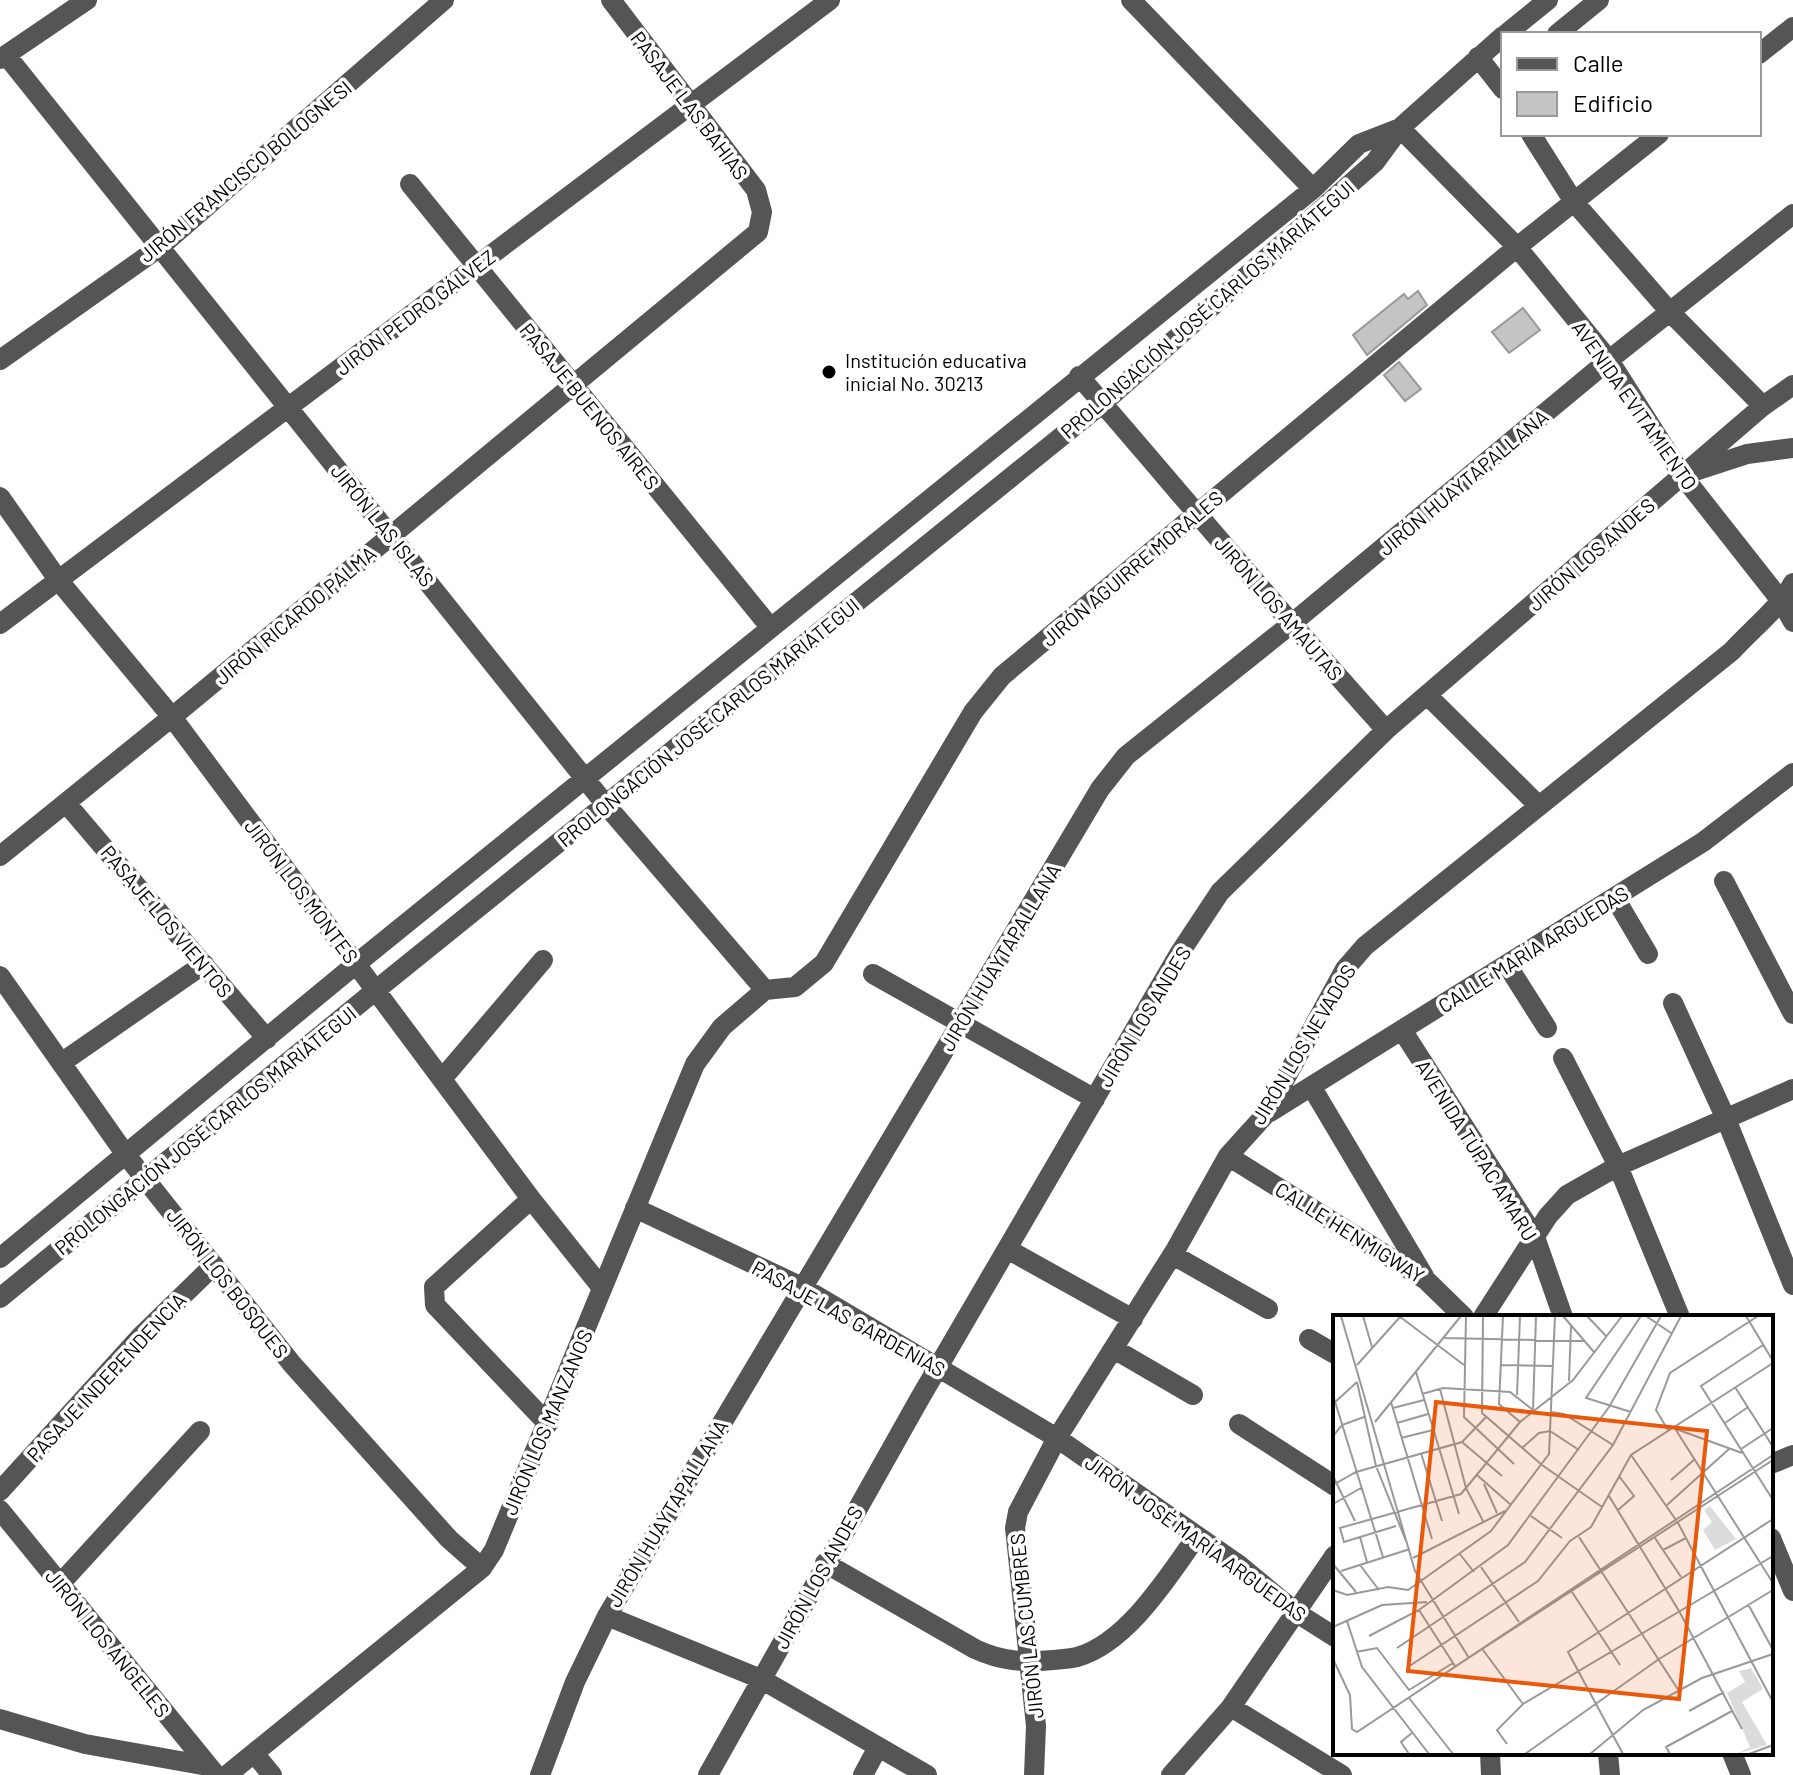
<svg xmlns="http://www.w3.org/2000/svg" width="1793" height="1775" font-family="Barlow,sans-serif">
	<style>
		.building { fill: #c4c4c4; stroke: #999; stroke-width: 2 }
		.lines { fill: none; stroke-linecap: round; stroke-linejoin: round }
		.minor { stroke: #555; stroke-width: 20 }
		.poi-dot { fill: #000; stroke: #fff; stroke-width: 3 }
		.labels { text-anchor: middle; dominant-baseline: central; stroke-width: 7; stroke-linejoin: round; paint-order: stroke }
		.street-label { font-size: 20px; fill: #000; stroke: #fff }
		.poi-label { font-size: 20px; fill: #000; stroke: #fff; text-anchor: start }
		.inset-road { fill: none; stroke: #999; stroke-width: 2 }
		.view { fill: #e8590c; fill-opacity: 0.15; stroke: #e8590c; stroke-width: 4 }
		.inset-edge { fill: none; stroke: #000; stroke-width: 4 }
	</style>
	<rect width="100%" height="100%" fill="#fff"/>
	<path class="building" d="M1418 291 1427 305 1367 355 1353 335 1404 294 1408 299Z
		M1523 308 1540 330 1509 353 1492 332Z
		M1399 362 1421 389 1405 401 1384 375Z"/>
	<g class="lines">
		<path class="minor" d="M1131 0 1313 189
			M1506 34 1548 0
			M1557 34 1599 0
			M1759 54 1793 27
			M6 55 606 805 765 990
			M1478 57 1503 89
			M0 59 87 0
			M1400 128 1517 247 1609 360 1682 475 1782 602 1793 622
			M1531 134 1574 202 1670 312 1763 406
			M410 184 770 627
			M0 360 160 247 444 0
			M1079 376C1181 494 1281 614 1386 730
			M1692 472 1747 454 1793 448
			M0 497 59 581 172 717 531 1199 602 1288
			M0 624 830 0
			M1427 695 1539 806
			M66 803 267 1039
			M0 856 172 717 758 232 762 212 756 190 611 0
			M1724 881 1793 1014
			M1615 898 1648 954
			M1507 965 1547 1028
			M873 974 1095 1099
			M0 976 126 1155 292 1364 449 1539 482 1568
			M765 990 795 987 824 963 973 712 1002 676 1517 247 1659 134
			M1673 1003 1726 1119 1793 1285
			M1402 1030 1535 1237 1563 1317
			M1563 1058 1618 1166 1680 1317
			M61 1063 204 964
			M442 1079 543 960
			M1317 1096 1424 1276
			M1270 1112 1703 842 1793 773
			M1228 1156 1426 1280 1464 1317
			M531 1199 434 1287 435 1305 548 1424
			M635 1208 802 1287 1057 1438 1239 1565 1297 1613 1335 1637
			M1007 1249 1133 1319
			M1173 1255 1268 1309
			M0 1258 356 964 1313 189 1359 144 1400 128
			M0 1298 376 990 1103 403 1375 162 1400 128 1503 36
			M1483 1317 1548 1216 1567 1195 1618 1166 1793 1089
			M1309 1339 1335 1354
			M1114 1349 1193 1395
			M1239 1424 1335 1486
			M1771 1464 1793 1455
			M0 1491 140 1337 214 1265
			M0 1510 216 1775
			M1771 1538 1793 1591
			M825 1563 975 1649C1001 1661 1024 1663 1053 1660 1061 1659 1069 1659 1077 1657 1127 1643 1168 1577 1197 1536
			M60 1584 200 1431
			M607 1616 761 1679 927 1775
			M1231 1707 1342 1775
			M0 1719 85 1744 208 1766
			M254 1753 272 1775
			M1490 1753 1491 1775
			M1608 1753 1610 1775
			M1732 1753 1741 1775
			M227 1775 482 1568 494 1550 695 1064 722 1027 765 990
			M540 1775 575 1682 607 1616 1100 789 1126 756 1290 625 1609 360 1793 214
			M708 1775 920 1398 1179 954 1220 892 1386 730 1763 406 1793 385
			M863 1775 878 1747
			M1034 1775 1036 1726 1015 1528 1018 1512 1057 1438 1176 1249 1228 1156 1266 1114 1345 969 1365 946 1732 651C1751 630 1780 607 1793 583
			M1171 1775 1231 1707 1335 1555"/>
	</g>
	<circle class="poi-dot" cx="829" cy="372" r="8"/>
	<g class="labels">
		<g class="street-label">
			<text transform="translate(690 105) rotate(53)">PASAJE LAS BAHIAS</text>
			<text transform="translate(245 171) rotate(-40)">JIRÓN FRANCISCO BOLOGNESI</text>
			<text transform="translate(1207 309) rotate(-41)">PROLONGACIÓN JOSÉ CARLOS MARIÁTEGUI</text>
			<text transform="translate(415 312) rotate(-37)">JIRÓN PEDRO GÁLVEZ</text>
			<text transform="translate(1635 405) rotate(55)">AVENIDA EVITAMIENTO</text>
			<text transform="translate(590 406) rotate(51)">PASAJE BUENOS AIRES</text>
			<text transform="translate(1463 482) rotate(-40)">JIRÓN HUAYTAPALLANA</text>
			<text transform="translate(383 525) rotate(51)">JIRÓN LAS ISLAS</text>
			<text transform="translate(1591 554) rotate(-41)">JIRÓN LOS ANDES</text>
			<text transform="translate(1132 568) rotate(-40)">JIRÓN AGUIRRE MORALES</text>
			<text transform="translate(1279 608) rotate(49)">JIRÓN LOS AMAUTAS</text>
			<text transform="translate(295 615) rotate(-40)">JIRÓN RICARDO PALMA</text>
			<text transform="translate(708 722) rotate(-39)">PROLONGACIÓN JOSÉ CARLOS MARIÁTEGUI</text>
			<text transform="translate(302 891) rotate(53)">JIRÓN LOS MONTES</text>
			<text transform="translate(167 921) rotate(50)">PASAJE LOS VIENTOS</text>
			<text transform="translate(1533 949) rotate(-32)">CALLE MARÍA ARGUEDAS</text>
			<text transform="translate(1000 957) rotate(-59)">JIRÓN HUAYTAPALLANA</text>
			<text transform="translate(1144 1016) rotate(-59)">JIRÓN LOS ANDES</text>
			<text transform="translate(1303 1044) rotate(-59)">JIRÓN LOS NEVADOS</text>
			<text transform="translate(205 1130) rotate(-39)">PROLONGACIÓN JOSÉ CARLOS MARIÁTEGUI</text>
			<text transform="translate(1477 1150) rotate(58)">AVENIDA TÚPAC AMARU</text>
			<text transform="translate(1350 1232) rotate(32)">CALLE HENMIGWAY</text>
			<text transform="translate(228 1283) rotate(52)">JIRÓN LOS BOSQUES</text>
			<text transform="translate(849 1318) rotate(29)">PASAJE LAS GARDENIAS</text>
			<text transform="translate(106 1377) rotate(-47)">PASAJE INDEPENDENCIA</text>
			<text transform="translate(547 1422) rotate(-67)">JIRÓN LOS MANZANOS</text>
			<text transform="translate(667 1513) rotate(-59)">JIRÓN HUAYTAPALLANA</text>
			<text transform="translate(1196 1538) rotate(36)">JIRÓN JOSÉ MARÍA ARGUEDAS</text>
			<text transform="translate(818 1577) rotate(-61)">JIRÓN LOS ANDES</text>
			<text transform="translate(1026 1626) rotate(-96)">JIRÓN LAS CUMBRES</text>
			<text transform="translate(108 1643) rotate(51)">JIRÓN LOS ÁNGELES</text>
		</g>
		<g class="poi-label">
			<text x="845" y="360">Institución educativa<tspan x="845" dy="23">inicial No. 30213</tspan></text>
		</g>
	</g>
	<g transform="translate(1333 1315)">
		<rect width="440" height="440" fill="#fff"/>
		<path d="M377 191 403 224 382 235 370 215 379 207 371 195ZM418 353 430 374 409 387 434 430 404 439 417 432 394 378 412 367 406 356Z" fill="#dcdcdc"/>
		<path class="inset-road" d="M8 1 82 256 136 343M30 1 39 32M66 1 131 50M133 1 131 102 181 149M150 1 149 98 209 150 269 192M170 1 166 89 187 107M230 1 261 37M254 1 273 21M313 1 338 18M413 1 440 46M111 23 251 26M430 30 368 71 440 185M24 50 67 2M168 50 220 51M83 57 126 199M236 66 238 11M24 67 43 151 73 226M402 72 440 132M107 74 133 173 150 206M89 79 110 73 177 77 200 95M0 80 50 242M184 80 187 1M58 87 99 224M0 89 24 67M60 93 91 85M200 95 203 1M218 97 231 99 280 130M298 97 253 83 308 1M42 107 128 1M64 108 95 99M392 108 415 92M341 112 440 268M343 114 409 138M335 115 323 95 337 58 425 1M0 121 9 110 31 102M68 123 100 115M129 127 169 161M189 133 206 118 217 116 246 135M408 134 440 113M88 138 109 206M298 140 345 208 440 387M144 160 178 190M0 161 22 206M338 165 362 144M151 169 164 198M0 170 23 157 129 127 153 102M276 181 346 296 409 414M0 189 28 173M334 190 396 134M285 195 301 181 286 161M198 201 229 223M63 211 11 227 7 213 128 179 187 107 240 65 289 1M27 222 34 247M246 222 346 376M322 223 348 262M330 235 353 223M126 238 141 257M80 243 172 196M0 249 23 277M27 250 46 275M148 252 186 307M8 256 77 234M0 275 14 280 55 272 75 275 158 216 216 139 222 1M239 277 287 350M415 289 440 335M86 295 122 351M14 306 29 352 96 439M0 312 49 290 94 287M36 321 86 295 175 230 276 92 328 1M64 333 192 247 280 130 348 1M150 335 190 389M23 337 44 333 76 375 120 348M137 342 440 145M0 344 17 380 19 414 24 417 440 140M75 352 205 266 237 226 258 212 298 140 440 48M76 383 120 439M356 396 391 377M174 429 164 415 190 389 440 241M76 439 68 427 80 417M192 439 326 344 440 275M257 439 310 395 369 363 440 339M290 439 235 337 440 204M337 439 333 432 399 396M416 439 440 430"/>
		<path class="view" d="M103 87 374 116 346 384 75 356Z"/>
		<rect width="440" height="440" class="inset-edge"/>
	</g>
	<rect x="1501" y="32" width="260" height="104" fill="#ffffff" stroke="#999999" stroke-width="2"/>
	<rect x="1517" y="58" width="40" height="12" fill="#555555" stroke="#999999" stroke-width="2"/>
	<text x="1573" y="72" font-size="24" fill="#000000">Calle</text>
	<rect x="1517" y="92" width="40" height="24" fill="#c4c4c4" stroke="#999999" stroke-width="2"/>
	<text x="1573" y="112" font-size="24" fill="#000000">Edificio</text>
</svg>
